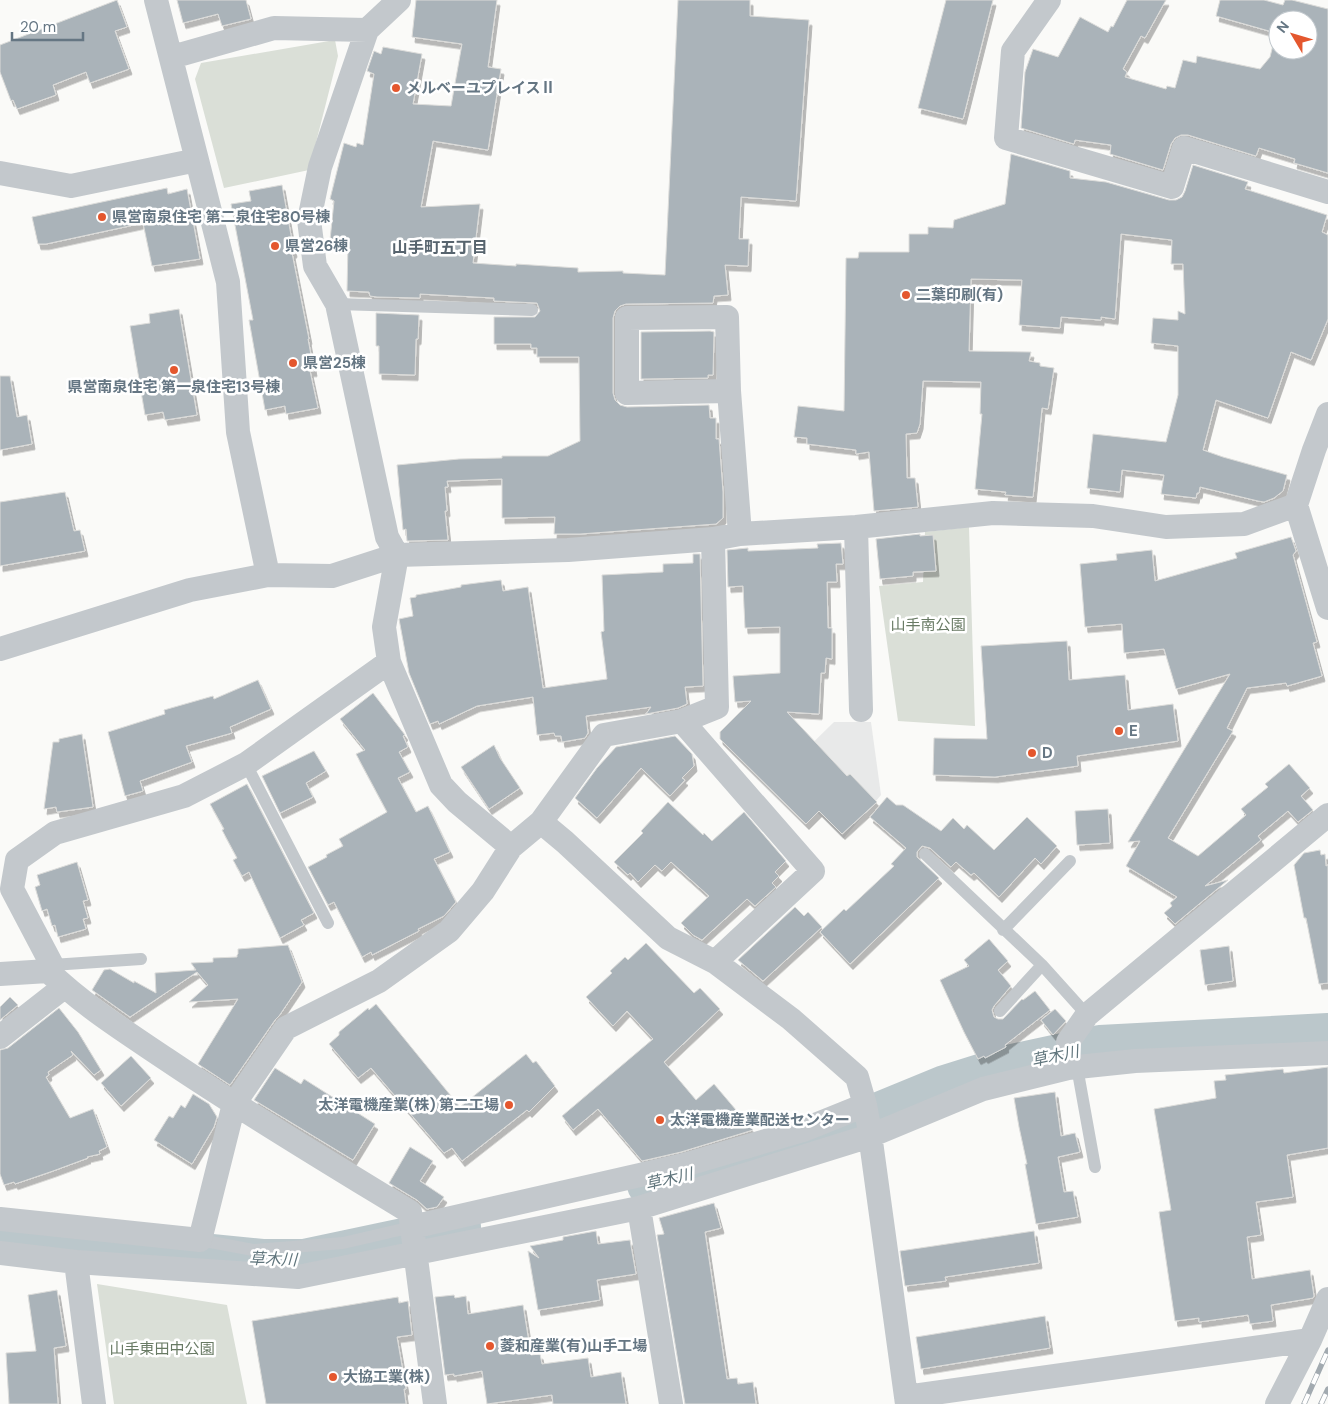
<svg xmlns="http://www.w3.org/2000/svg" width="1328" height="1404" font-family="'DM Sans','Noto Sans JP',sans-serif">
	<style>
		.built { fill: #e8e9e9 }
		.green { fill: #dadfd7 }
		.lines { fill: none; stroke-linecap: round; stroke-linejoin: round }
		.river { stroke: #bbc7cb; stroke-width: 42 }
		.building { fill: #aab3b9; stroke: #dcdcda; fill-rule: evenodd; filter: url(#shadow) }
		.service { stroke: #c3c8cc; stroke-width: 12 }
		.minor { stroke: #c3c8cc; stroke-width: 24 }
		.rail-casing { stroke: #a2aab0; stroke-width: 5.5 }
		.rail { stroke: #fff; stroke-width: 4; stroke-dasharray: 11; stroke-linecap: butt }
		.poi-dot { fill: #e4572e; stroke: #fff; stroke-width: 2 }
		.labels { text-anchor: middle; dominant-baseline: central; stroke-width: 5; stroke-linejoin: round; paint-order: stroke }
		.poi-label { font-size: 15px; font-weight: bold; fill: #657683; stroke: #fff; text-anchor: start }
		.park-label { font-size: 15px; fill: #687a64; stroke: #fff }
		.neighbourhood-label { font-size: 16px; font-weight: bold; fill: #57646e; stroke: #fff }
		.water-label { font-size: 16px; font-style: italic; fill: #60757c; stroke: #fff }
	</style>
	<defs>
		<filter id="shadow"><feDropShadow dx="3" dy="5.5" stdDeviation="0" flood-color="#0004"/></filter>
	</defs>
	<rect width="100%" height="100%" fill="#fafaf8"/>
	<path class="built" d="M834 722H871L881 795 843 839 780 775Z"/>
	<path class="green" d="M335 40 338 56 309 170 224 188 195 79 201 63Z
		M969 527 975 726 898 721 879 586 923 582 925 532Z
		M97 1284 227 1305 247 1404H114Z"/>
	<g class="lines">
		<path class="river" d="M648 1185 726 1166 850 1125 945 1086 1012 1065 1100 1046 1328 1034
			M0 1234 262 1260H304L460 1227"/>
	</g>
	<path class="building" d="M117 0 127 27 115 31 129 69 90 83 86 72 53 85 56 95 17 109 13 100 11 101 0 72V45Z
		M177 0H246L251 19 222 26 218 14 183 23Z
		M416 0H497L488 67 501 69 488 150 433 141 421 207 480 204 473 263 516 266V264L578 268V272L623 271V273L665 275 678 0H750V16L809 20 796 201 741 197 739 239H749L748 266 725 265 728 295 714 296 713 303 626 304 620 306 615 311 613 318V393L615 400 620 405 627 407 709 405 710 418H716V439H719L723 492V518L716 524 580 534H554L555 517 502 518V479L447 481 448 487H445L447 511H445L448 540 407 541 406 529 403 530 397 465 459 459 502 458V456H548L580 441 579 357H537V348H531V344H494V317H535L540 311 537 303 494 301V298L420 294V298L377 297 370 296 369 292 347 291 348 242 330 240 334 201 330 199 344 143 356 147 357 143 363 145 374 74 367 71 374 51 381 54 383 47 422 54 413 104 451 106 462 44 412 37Z
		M946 0H993L963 119 918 108Z
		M1127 0H1166L1145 38 1141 36 1123 69 1127 72 1125 77 1166 89 1167 86 1175 88 1183 60 1196 63 1197 56 1260 69 1270 57 1276 33 1216 16 1220 0H1264L1283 5 1285 0H1292L1328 9V173L1294 163 1295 159 1259 148 1256 156 1188 135H1181L1175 138 1171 144 1163 170 1110 154 1111 145 1075 140 1074 144 1021 128 1025 72 1033 49 1058 57 1080 17 1108 32 1111 26 1113 27ZM1278 20H1308V50H1278Z
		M1011 154 1070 171V178L1106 182 1169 200H1176L1182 197 1185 191 1193 165 1248 182 1245 189 1327 215 1322 232 1328 235V319L1311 360 1291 352 1268 418 1216 400 1203 450 1223 457 1287 475 1283 491 1274 498 1264 502 1258 501 1200 487 1199 493H1197L1196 498 1161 494 1164 475 1122 470 1120 492 1087 488 1093 434 1166 442 1178 395V346L1151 343 1153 318 1178 320V311L1185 314 1183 264H1171L1172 240 1121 234 1115 319 1101 317V320L1061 317 1060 328 1019 325 1022 280 971 279 969 351 1031 352 1029 361 1040 363V366L1054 368 1048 409 1042 408 1033 497 1005 495 1006 492 975 489 982 414H980L981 382 923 381 920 424 917 433 906 434 907 478H915L918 507 874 511 869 452 856 454V450L807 444V438L794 437 798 406 844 411 846 258H858L859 252H909V234H928V227L953 228 954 220 1005 204Z
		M282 185 294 252 292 253 309 339H308L314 371H310L318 408 286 414 285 406 265 410 249 320H253L231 204 251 201 249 191Z
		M167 188 168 194 187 189 200 259 152 266 143 223 46 244H38L32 217Z
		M179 309 197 415 165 420 163 412 145 415 130 326 150 323 149 314Z
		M376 313 419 315 418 339H416L415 375 379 374V346H376Z
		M710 331 714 332 713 375H708V378L641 379V332Z
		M0 376H10L17 417 27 415 32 444 0 450Z
		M65 492 74 531 80 530 85 551 0 566V502Z
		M920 534V536L933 535 936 571 913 572V576L880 579 876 539Z
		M1291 537 1296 551 1293 555 1317 642 1313 643 1322 676 1287 686 1286 683 1247 688 1227 728 1233 731 1168 838 1198 856 1246 815 1241 809 1268 787 1265 784 1289 764 1310 788 1301 796 1313 810 1298 822 1288 811 1258 836 1261 840 1205 886 1228 880 1175 924 1164 913 1172 906 1170 903 1177 897 1126 866 1140 841 1128 842 1230 674 1176 689 1164 649 1124 653 1122 624 1085 627 1080 564 1117 560 1116 554 1152 550 1155 581 1237 558 1235 553Z
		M841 543 843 564H836L837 582H827L828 628H832V659L826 658 825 673H821L819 714 787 712 847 776 850 774 877 802 842 834 819 811 806 824 720 739V732L751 701 735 702 733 676 780 673V627L745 628 743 586 728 587 727 550 748 548V551L818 548 817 544Z
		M693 554H700L703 686 685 687 687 704 678 708 646 714 651 707 586 716 588 733 585 738 562 742 561 736H555L554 733 537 735 533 697 477 706 439 724 438 721 430 724 409 673 399 619 413 616 410 598 416 597V595L461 587V585L501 580 503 591 528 587 543 688 607 679 601 632 604 631 602 575 663 572V564L693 563Z
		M1067 641 1069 680 1125 675 1128 710 1173 704 1178 741 1077 756 1078 766 995 777 933 775 934 738 987 739 981 646Z
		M258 680 271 709 230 727 232 733 186 746 192 762 140 781 143 791 125 796 108 732 165 714 164 710 213 696 214 699Z
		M373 693 405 735 403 736 408 747 399 752 410 772 398 778 416 812 428 806 450 852 434 859 456 902 444 916 418 929 419 931 372 955 371 952 362 957 334 902 328 905 308 867 327 857 326 855 343 846 339 839 387 812 356 754 365 750 340 719Z
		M82 734 93 807 57 812 56 807 44 809 53 742H59V739Z
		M675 736 692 754 694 766 682 778 685 780 670 796 641 768 597 818 575 798 597 768 616 747Z
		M494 745 500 758 520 788 489 809 461 767Z
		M314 751 326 771 306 783 313 797 280 813 262 776Z
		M247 784 314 913 301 920 304 925 280 938 249 872 242 876 233 860 237 858 222 830 224 829 210 804Z
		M887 797 896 805H903L941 831 953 818 964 829 967 825 994 850 1027 817 1057 846 1041 864 1035 858 999 897 974 873 971 875 956 862 951 867 930 848 922 846 917 852V857L939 878 850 964 820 932 844 909 846 911 894 866 891 864 906 848 870 817Z
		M668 802 703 835 704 833 712 841 744 812 786 861 775 872 779 876 772 883 776 887 755 906 747 899 702 940 693 935 681 923 709 896 671 862 662 871 655 865 638 882 630 873 628 875 614 862 643 833 641 831Z
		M1108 809 1110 843 1077 845 1075 811Z
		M1320 850 1321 855 1325 854 1326 866 1328 865V983L1319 984 1306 918H1304L1294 865 1304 853Z
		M77 862 88 900 83 901 88 918 83 919 86 929 58 937 55 925 52 926 47 909 42 911 35 887 40 885 37 875Z
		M795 907 804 916 808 912 822 927 763 981 738 960Z
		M989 939 1008 961 998 970 1011 986 994 1006 992 1010 994 1017 998 1019H1003L1022 999 1023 1000 1035 991 1050 1010 1005 1045 1006 1047 985 1058 984 1056 978 1059 964 1032 940 980 969 966 964 960Z
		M646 943 694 993 700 988 720 1009 664 1062 696 1100 714 1084 753 1130 681 1152 642 1161 598 1109 573 1130 562 1116 653 1039 627 1011 613 1026 586 997 612 973 610 971 625 957 628 960Z
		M288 945 302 982 279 1016 275 1020 230 1085 198 1064 238 999 189 1002 208 985 197 972 130 1017 92 990 104 970 110 969 134 983V981L156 993 155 973 196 970 191 963 213 962V958L237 957V955L238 954V949Z
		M1229 946 1233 981 1205 985 1200 950Z
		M10 997 18 1005 0 1020V1007Z
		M376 1004 460 1107 526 1054 533 1063 536 1061 555 1086 529 1112 527 1110 462 1161 452 1148 444 1153 371 1068 358 1078 329 1044 339 1035V1032L368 1008 369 1010Z
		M59 1008 78 1032 101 1070 94 1075 71 1051 73 1055 48 1072 49 1075 46 1077 70 1118 93 1109 107 1147 99 1151 100 1154 87 1157 88 1158 53 1171 15 1184 14 1182 4 1185 0 1174V1050L8 1048Z
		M1055 1009 1066 1021 1053 1035 1041 1020Z
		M131 1056 151 1078 121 1106 101 1083Z
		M1328 1067V1148L1287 1155 1293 1197 1256 1202 1261 1235 1247 1237 1252 1279 1310 1270 1314 1296 1313 1298 1271 1305 1273 1321 1250 1324 1248 1315 1199 1322V1318L1175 1321 1159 1212 1171 1210 1154 1109 1216 1098 1214 1081 1226 1080 1225 1075 1283 1069 1284 1073Z
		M275 1068 301 1084 304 1079 375 1124 353 1160 254 1100Z
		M1055 1092 1061 1136 1075 1133 1080 1152 1058 1157 1064 1192 1073 1191 1078 1217 1036 1224 1025 1164H1027L1019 1127 1014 1098Z
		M193 1094 209 1104 217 1117 214 1127 192 1164 154 1140 169 1116 173 1118 181 1105 185 1108Z
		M410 1147 433 1161 420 1181 444 1197 437 1207 427 1209 417 1200 389 1183Z
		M714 1203 721 1228 705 1232 727 1379 737 1378 738 1384 753 1382 756 1404H685L657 1235 664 1234 659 1218Z
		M596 1231 598 1244 630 1240 636 1274 597 1280 600 1300 538 1310 528 1251 539 1258 530 1246 563 1240V1237Z
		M1034 1231 1039 1263 945 1277 946 1281 905 1286 900 1251Z
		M57 1290 66 1346 54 1348 58 1404H9L6 1353 36 1351 28 1295Z
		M454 1295 455 1298 466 1296 468 1314 523 1305 531 1355 540 1354 542 1364 588 1358 591 1377 621 1372 626 1404H553L552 1395 487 1404 482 1371 454 1376V1374L445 1375 435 1297Z
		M398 1297 399 1303 408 1301 412 1335 397 1337 406 1389H404L406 1404H266L252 1321Z
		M1045 1316 1050 1348 921 1369 916 1337Z"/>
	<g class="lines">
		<path class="service" d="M337 304 532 310
			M246 764 328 923
			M925 854 1042 965 1087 1015
			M1003 930 1070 861
			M52 965 141 959
			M1000 1011 1042 965
			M1077 1067 1095 1167
			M200 1240 253 1250 343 1243 412 1227"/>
		<path class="minor" d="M399 0 367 30 320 167 309 220 315 266 337 304 387 537 397 555 384 627 389 662 441 785 457 802 511 847
			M1049 0 1013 51 1006 138 1172 187 1184 148 1328 192
			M172 57 274 28 367 30
			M197 160 228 282 238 432 268 575 332 576 397 555 568 550 713 539 740 534 856 527 993 513 1093 516 1166 527 1244 524 1296 505 1314 450 1328 414
			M0 173 71 186 197 160 156 0
			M729 391 627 393V318L727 317 729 391 740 534
			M1296 505 1328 608
			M856 527 861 710
			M0 649 190 590 268 575
			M389 662 246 764 184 796 55 833 17 860 12 889 52 965 48 971C83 1005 126 1032 166 1059 246 1113 328 1162 410 1212L435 1404
			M682 721 813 871 715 962
			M541 822 565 842 668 938 715 962 791 1019 857 1077 865 1105 869 1127 907 1404
			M0 974 48 971
			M0 1037 64 987
			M1068 1068V1042L1087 1015 1328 815
			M639 1208 671 1404
			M0 1219 200 1240 234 1104 286 1028 379 981 449 931 483 891 511 847 541 822 604 735 682 721 717 707 713 539
			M412 1227 684 1165 803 1130 865 1105
			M0 1253 76 1262 298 1277 639 1208 870 1136 983 1089 1068 1068 1135 1061 1328 1053
			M76 1262 94 1404
			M906 1397 1310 1340
			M1277 1404 1310 1340 1328 1299"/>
		<defs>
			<path id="rail" d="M1304 1404 1328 1350
				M1321 1404 1328 1389"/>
		</defs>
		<use href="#rail" class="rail-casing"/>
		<use href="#rail" class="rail"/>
	</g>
	<g class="poi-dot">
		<circle cx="396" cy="88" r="5"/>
		<circle cx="102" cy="217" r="5"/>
		<circle cx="275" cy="246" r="5"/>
		<circle cx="906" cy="295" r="5"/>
		<circle cx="293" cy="363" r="5"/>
		<circle cx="174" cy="370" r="5"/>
		<circle cx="1119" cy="731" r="5"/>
		<circle cx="1032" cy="753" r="5"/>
		<circle cx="509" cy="1105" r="5"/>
		<circle cx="660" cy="1120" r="5"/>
		<circle cx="490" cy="1346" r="5"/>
		<circle cx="333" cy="1377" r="5"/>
	</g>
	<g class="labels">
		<g class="poi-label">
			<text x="406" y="88">メルベーユプレイスⅡ</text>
			<text x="112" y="217">県営南泉住宅 第二泉住宅80号棟</text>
			<text x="285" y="246">県営26棟</text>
			<text x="916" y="295">二葉印刷(有)</text>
			<text x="303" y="363">県営25棟</text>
			<text x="174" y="387" text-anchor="middle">県営南泉住宅 第一泉住宅13号棟</text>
			<text x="1129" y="731">E</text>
			<text x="1042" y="753">D</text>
			<text x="499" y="1105" text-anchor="end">太洋電機産業(株) 第二工場</text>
			<text x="670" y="1120">太洋電機産業配送センター</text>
			<text x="500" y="1346">菱和産業(有)山手工場</text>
			<text x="343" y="1377">大協工業(株)</text>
		</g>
		<g class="park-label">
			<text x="928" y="625">山手南公園</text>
			<text x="162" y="1349">山手東田中公園</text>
		</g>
		<g class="neighbourhood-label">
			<text x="440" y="247">山手町五丁目</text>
		</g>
		<g class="water-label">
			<text transform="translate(1055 1056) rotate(-12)">草木川</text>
			<text transform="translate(669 1179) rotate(-13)">草木川</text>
			<text transform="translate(273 1259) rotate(2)">草木川</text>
		</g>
	</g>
	<g transform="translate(1293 35) rotate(308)"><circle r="24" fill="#ffffff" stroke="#c1c8cd"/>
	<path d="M0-4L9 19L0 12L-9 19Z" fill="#e4572e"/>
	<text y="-8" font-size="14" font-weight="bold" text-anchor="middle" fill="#657683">N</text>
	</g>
	<path d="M12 32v8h71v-8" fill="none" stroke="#657683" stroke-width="2.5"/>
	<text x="20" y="32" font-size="15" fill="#657683" stroke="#ffffff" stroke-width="4" paint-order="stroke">20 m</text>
</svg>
